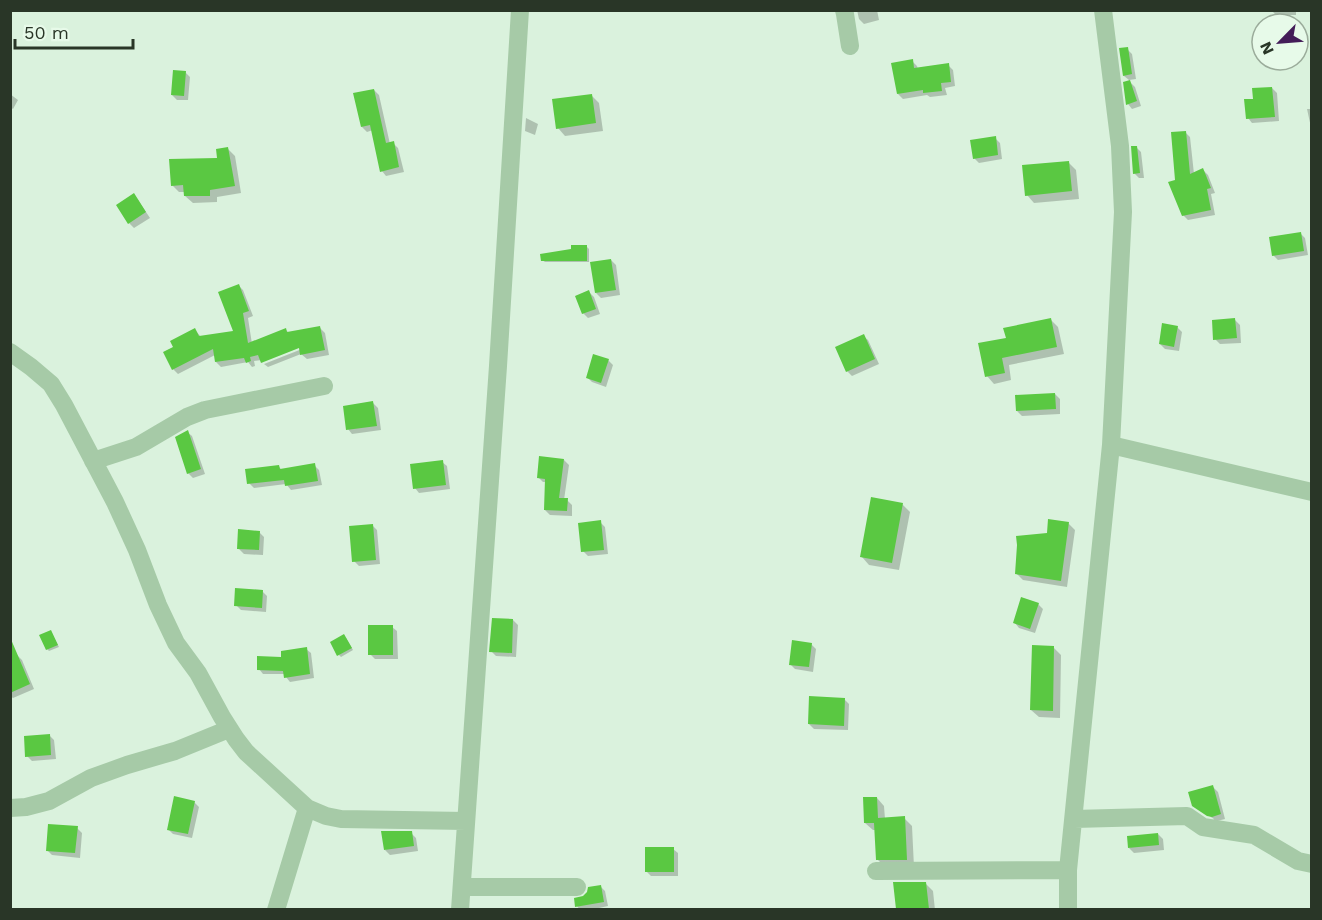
<svg xmlns="http://www.w3.org/2000/svg" width="1322" height="920" font-family="'Work Sans',sans-serif">
	<style>
		.shadow { fill: #0003 }
		.building { fill: #5ac842 }
		.lines { fill: none; stroke-linecap: round; stroke-linejoin: round }
		.minor { stroke: #a6caa7; stroke-width: 18 }
	</style>
	<rect width="100%" height="100%" fill="#daf2dd"/>
	<path class="shadow" d="M857 10H877L879 20 864 24 859 19Z
		M1261 10H1296V15H1276L1273 12Z
		M1127 49 1132 54 1136 79 1129 80 1124 76Z
		M912 61 917 66 918 69 948 65 953 70 955 86 945 88 947 95 930 97 927 95 903 99 898 94Z
		M185 72 190 77 188 100H177L172 95Z
		M1130 82 1135 87 1141 106 1132 109 1128 104Z
		M1272 88 1277 93 1279 121 1252 123 1248 118Z
		M374 90 379 95 390 144 393 143 398 148 404 172 386 176 382 171 373 130 367 132 362 127Z
		M10 94 18 100 13 109 10 107Z
		M591 95 599 103 603 131 565 136 558 128Z
		M1307 109H1312V132Z
		M526 118 538 124 535 135 525 131Z
		M1185 132 1190 137 1194 174 1203 170 1208 175 1215 193 1211 194 1215 215 1188 220 1183 215 1177 181Z
		M995 138 1000 143 1002 159 979 163 974 158Z
		M1136 147 1141 152 1144 178H1139L1134 173Z
		M228 149 235 156 241 193 217 197V202L193 203 185 196V192H179L172 185 219 159Z
		M1068 162 1076 170 1079 199 1034 203 1027 195Z
		M138 200 150 218 134 228 129 223Z
		M1300 233 1305 238 1308 255 1278 260 1273 255Z
		M587 247 589 249V262H545L542 260Z
		M611 260 616 265 620 295 601 298 596 293Z
		M238 285 243 290 253 316 248 318 252 344 286 330 289 333 320 328 325 333 329 355 307 359 301 354 268 367 264 364 307 347 305 344 263 361V363L262 360 254 361 255 366 252 367 248 362 221 367 216 362 215 355 178 374 173 369 165 353 175 347 195 330 201 337 235 332Z
		M589 292 594 297 600 314 588 318 583 313Z
		M1050 319 1058 327 1064 354 1009 365 1011 380 994 384 987 376 1008 339Z
		M1235 320 1240 325 1241 343 1220 344 1215 339Z
		M1177 327 1182 332 1179 351 1165 349 1160 344Z
		M863 336 868 340 879 364 852 376 847 371Z
		M608 360 613 365 606 387 592 382 587 377Z
		M1055 394 1060 399V414L1022 416 1017 411Z
		M373 403 378 408 381 430 352 434 348 429Z
		M187 432 192 436 205 474 193 478 188 473Z
		M564 460 569 465 564 500H567L572 505V516L550 515 545 510 546 482H543L538 477Z
		M442 462 447 466 450 489 419 493 415 488Z
		M314 465 319 470 322 485 291 490 286 484 254 488 249 483 279 467 282 470Z
		M902 504 910 512 899 570 869 565 862 557Z
		M600 522 605 527 608 554 588 556 583 551Z
		M1068 523 1075 530 1067 587 1023 580 1016 573 1048 534Z
		M372 525 377 530 380 564 359 566 354 561Z
		M259 532 264 537 263 555 244 554 239 549Z
		M262 591 267 596 266 612 241 610 236 605Z
		M1038 604 1043 609 1035 633 1019 628 1015 623Z
		M513 620 518 625 516 657 496 656 491 651Z
		M392 627 397 631 398 659H375L370 654Z
		M51 632 59 647 49 651 47 649Z
		M346 638 353 650 341 657 339 655Z
		M811 644 816 649 813 672 795 669 790 664Z
		M1054 648 1061 655 1060 718 1039 717 1031 710Z
		M306 649 311 653 314 678 290 682 286 677 285 674H263L259 669Z
		M17 655 22 660 34 689 13 698 10 696V657Z
		M845 700 849 704 848 730 814 729 809 724Z
		M49 735 54 740 56 759 32 761 27 756Z
		M1213 787 1218 792 1225 819 1217 821H1213L1214 819 1195 807Z
		M877 798 884 806 885 819 904 818 912 826 914 867H885L877 859 876 830H873L865 823Z
		M194 802 199 807 192 838 173 834 168 829Z
		M77 828 82 833 80 858 52 855 47 850Z
		M411 833 416 838 418 851 390 855 385 850Z
		M1158 834 1163 839 1164 850 1134 853 1129 848Z
		M673 849 678 853V876H651L646 871Z
		M925 883 933 891 935 910H898L895 884Z
		M600 886 605 891 608 906 590 910H580L577 906 584 898Z"/>
	<path class="building" d="M1128 47 1132 74 1123 76 1119 48Z
		M913 59 914 68 949 63 951 82 941 83 942 91 923 93V90L897 94 891 63Z
		M173 70 186 71 184 96 171 95Z
		M1130 80 1137 101 1126 105 1123 82Z
		M1272 87 1275 117 1246 119 1244 99H1253L1252 88Z
		M374 89 386 143 394 141 399 167 380 172 370 125 361 127 353 93Z
		M592 94 596 123 556 129 552 99Z
		M1186 131 1190 174 1203 168 1211 188 1207 189 1211 210 1182 216 1168 182 1175 180 1171 132Z
		M996 136 998 155 973 159 970 140Z
		M1131 146H1137L1140 173 1133 174Z
		M228 147 235 186 210 190V196H184L183 185 171 186 169 159 217 158 216 149Z
		M1069 161 1072 191 1025 196 1022 165Z
		M134 193 146 212 128 224 116 205Z
		M1301 232 1304 251 1272 256 1269 237Z
		M571 245H587V261H541L540 254 571 249Z
		M611 259 616 290 595 293 590 262Z
		M239 284 249 311 243 313 248 343 286 328 287 332 320 326 325 350 300 355 299 348 261 363 258 355 250 357 251 361 246 363 244 358 215 362 213 349 172 370 163 352 173 347 170 341 195 328 199 336 233 331 218 292Z
		M589 290 596 309 582 314 575 296Z
		M1051 318 1057 347 1002 358 1005 373 985 377 978 343 1006 338 1003 328Z
		M1235 318 1237 338 1213 340 1212 320Z
		M1162 323 1178 326 1174 347 1159 344Z
		M864 334 875 359 846 372 835 347Z
		M593 354 609 359 601 383 586 378Z
		M1055 393 1056 409 1016 411 1015 395Z
		M373 401 377 426 346 430 343 406Z
		M188 430 201 469 187 474 175 437Z
		M539 456 564 459 559 498H568L567 511 544 510 545 479 537 478Z
		M443 460 446 485 413 489 410 464Z
		M315 463 318 481 285 486 284 480 247 484 245 469 279 465 280 469Z
		M871 497 903 503 892 563 860 557Z
		M1048 519 1069 522 1061 581 1015 574 1017 545 1016 536 1047 533Z
		M601 520 604 550 581 552 578 523Z
		M373 524 376 560 352 562 349 526Z
		M238 529 260 531 259 550 237 549Z
		M235 588 263 590 262 608 234 606Z
		M1021 597 1039 603 1030 629 1013 623Z
		M492 618 513 619 512 653 489 652Z
		M368 625H393V655H368Z
		M51 630 58 645 46 650 39 635Z
		M344 634 352 648 337 656 330 642Z
		M10 637 30 684 10 693Z
		M792 640 812 643 809 667 789 665Z
		M1032 645 1054 646 1053 711 1030 710Z
		M307 647 310 674 284 678 283 671 257 670V656L281 657V651Z
		M809 696 845 698 844 726 808 724Z
		M50 734 51 755 25 757 24 736Z
		M1213 785 1221 814 1212 817 1207 816 1192 806 1188 792Z
		M174 796 195 801 188 834 167 830Z
		M863 797H877L878 818 905 816 907 860H876L874 823H864Z
		M48 824 78 826 75 853 46 851Z
		M381 831H412L414 846 384 850Z
		M1158 833 1159 845 1128 848 1127 836Z
		M645 847H674V872H645Z
		M893 882H926L929 909H896Z
		M601 885 604 902 575 907 574 898 583 896 587 892 588 887Z"/>
	<g class="lines">
		<path class="minor" d="M844 10 845 14 850 46
			M10 352 31 367 51 384 64 405 115 502 137 550 158 605 176 643 198 673 222 717 236 739 246 752 307 808 326 816 341 819 466 821
			M1111 445 1312 492
			M93 461 136 447 187 417 205 410 324 386
			M10 808 26 807 49 801 91 778 127 765 175 751 229 729
			M1074 819 1187 816 1203 827 1254 835 1298 861 1312 864
			M876 871 1068 870
			M462 887H577
			M276 910 307 808
			M460 910 498 366 520 10
			M1068 910V870L1111 445 1123 212 1120 146 1103 10"/>
	</g>
	<rect width="1322" height="920" fill="none" stroke="#293627" stroke-width="24"/>
	<g transform="translate(1280 42) rotate(245)"><circle r="28" fill="#e7fae9" stroke="#9bac9b" stroke-width="1.5"/>
	<path d="M0-4.5L10 22L0 15L-10 22Z" fill="#431c58"/>
	<text y="-9" font-size="16" font-weight="bold" text-anchor="middle" fill="#293627">N</text>
	</g>
	<path d="M15 39v9h118v-9" fill="none" stroke="#293627" stroke-width="3"/>
	<text x="24" y="39" font-size="18" fill="#293627" stroke="#e7fae9" stroke-width="4.5" paint-order="stroke">50 m</text>
</svg>
